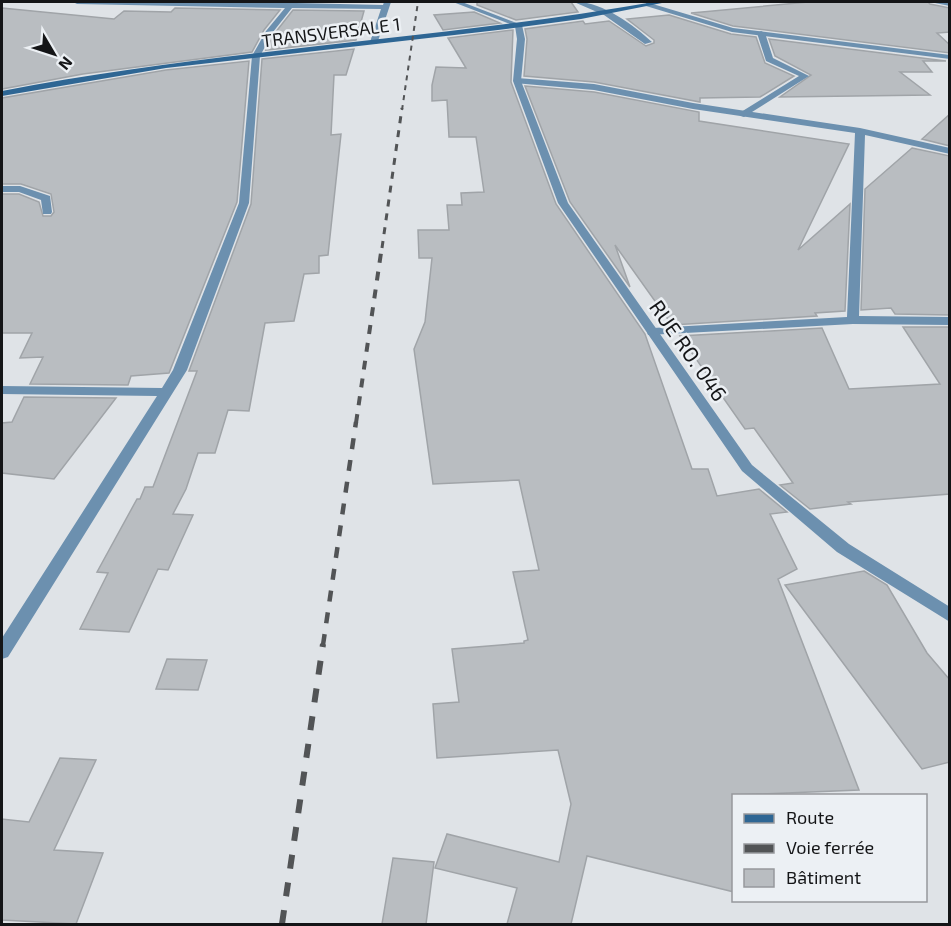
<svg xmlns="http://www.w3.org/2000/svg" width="951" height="926" font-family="'Exo 2',sans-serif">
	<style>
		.building { fill: #b9bdc1; stroke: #a0a4a8; stroke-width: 1.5 }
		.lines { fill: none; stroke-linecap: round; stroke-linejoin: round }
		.service { fill: #6c90af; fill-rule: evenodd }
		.minor { fill: #6c90af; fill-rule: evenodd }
		.tertiary { fill: #6c90af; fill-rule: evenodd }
		.secondary { fill: #2e6694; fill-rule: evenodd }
		.rail-far4 { stroke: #525456; stroke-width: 2; stroke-dasharray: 5 5; stroke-linecap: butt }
		.rail-far3 { stroke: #525456; stroke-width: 3; stroke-dasharray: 7 7; stroke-linecap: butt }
		.rail-far2 { stroke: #525456; stroke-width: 4; stroke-dasharray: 9 9; stroke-linecap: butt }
		.rail-far1 { stroke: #525456; stroke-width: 4.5; stroke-dasharray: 11 11; stroke-linecap: butt }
		.rail { stroke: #525456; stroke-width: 6; stroke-dasharray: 14 14; stroke-linecap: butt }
		.labels { text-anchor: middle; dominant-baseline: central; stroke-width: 5; stroke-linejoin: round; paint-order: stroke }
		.far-street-label { font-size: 18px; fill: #141517; stroke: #ecf0f4 }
		.street-label { font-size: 21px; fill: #141517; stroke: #ecf0f4 }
	</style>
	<rect width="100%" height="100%" fill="#dfe3e7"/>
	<path class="building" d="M477 2H571L578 12 516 20 477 5Z
		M808 2H928L930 4 950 8V32L937 33 950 45V53L733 26 691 13Z
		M2 8 114 19 124 11 171 12 175 8 280 10 264 30 252 52 83 74 2 89Z
		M293 10 364 11 356 40 266 50 275 33Z
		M474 12 500 23 443 30 434 15Z
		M669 15 731 34 756 37 765 63 794 76 760 97 700 98V102L594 82 524 76 527 39 525 29 583 21 585 24 609 21 646 46 654 43V40L627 19Z
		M513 30 511 82 556 204 645 334 692 469H708L717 496 759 489 787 512 770 514 797 569 778 579 859 790 734 795V892L587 856 571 924H507L517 888 435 868 447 834 559 862 571 804 558 750 437 758 433 704 459 702 452 649 524 643V641L528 640 513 572 539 570 519 480 433 484 414 349 425 322 432 258H419L418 230H449L447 205H462L461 193 484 192 476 137H449L447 100 432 101V85L436 67 466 68 448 38Z
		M769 39 946 61H923L932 72H900L930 95 780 97 811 75 775 56Z
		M354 49 346 75H334L331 135 341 134 328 255 319 256V273L304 274 294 321 265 323 249 411 228 410 215 453H198L186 489 173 514 193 515 168 570 158 569 129 632 80 629 108 573 97 572 137 499H140L145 487H153L197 371H189L251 204 262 59Z
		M249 61 237 202 169 373 131 376 128 385 30 384 43 357 20 358 32 333H2V194H19L39 202 43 216H51L54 212 51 194 21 184H2V98L166 70Z
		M525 86 594 92 699 112V121L849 144 798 250 850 204 845 311 815 313 817 316 672 325 615 245 630 287 570 202Z
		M950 114V146L922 139Z
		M912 148 950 156V315L895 314 891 308 861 310 865 189Z
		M903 327H950V494L848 502 851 504 810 509 780 485 793 483 754 428 745 429 680 336 822 328 849 389 940 384Z
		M24 397 116 398 54 479 2 473V423L12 422Z
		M864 571 887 585 927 653 950 680V762L922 769 785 585Z
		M167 659 207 660 198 690 156 689Z
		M60 758 96 760 54 850 103 853 76 924 2 920V819L29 822Z
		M393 858 434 862 426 924H382Z"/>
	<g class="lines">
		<path class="service" d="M574 2C600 0 634 25 652 42L645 44 604 15Z
			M761 31 765 33 773 58 809 76 744 117 741 116V112L799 76 766 61 757 33Z
			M2 186H20L50 196 52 212 51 214H43L41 200 19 192H2Z"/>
		<path class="minor" d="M73 2H296V3L383 5 384 2H391L377 44 370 42 381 9 292 8 273 32 260 56 249 203 187 370 8 657 2 659V638L157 396 2 394V386L162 388 173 370 239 203 252 56 266 31 285 8 77 4Z
			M646 2 733 28 950 55V59L732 32 646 6Z
			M930 2H950V6Z
			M517 78 594 84 693 103 860 128 950 148V154L865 135 859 316 950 317V325L853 324 648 335 647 332 653 328 847 317 855 133 693 109 594 90 514 83V79Z"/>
		<path class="tertiary" d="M453 2H462L522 25 525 39 521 81 568 203 752 465 849 544 950 607V622L837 552 742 471 558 203 513 81 517 39 515 26Z"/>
		<path class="secondary" d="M654 2H667L581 19 498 30 166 68 2 96V91C219 49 437 40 654 2Z"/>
		<path class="rail-far4" d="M402 110 418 2"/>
		<path class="rail-far3" d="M382 248 402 108"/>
		<path class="rail-far2" d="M356 423 382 246"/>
		<path class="rail-far1" d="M323 645 356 422"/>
		<path class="rail" d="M282 924 323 644"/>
	</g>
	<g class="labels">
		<g class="far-street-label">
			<text transform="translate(331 32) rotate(-7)">TRANSVERSALE 1</text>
		</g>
		<g class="street-label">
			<text transform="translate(689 350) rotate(55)">RUE RO. 046</text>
		</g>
	</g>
	<rect width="951" height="926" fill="none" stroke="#141517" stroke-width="6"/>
	<rect x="732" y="794" width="195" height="108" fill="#ecf0f4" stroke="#96989c" stroke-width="1.5"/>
	<rect x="744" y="814" width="30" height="9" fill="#2e6694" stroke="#96989c" stroke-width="1.5"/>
	<text x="786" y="824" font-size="18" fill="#141517">Route</text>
	<rect x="744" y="844" width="30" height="9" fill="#525456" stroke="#96989c" stroke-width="1.5"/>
	<text x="786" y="854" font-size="18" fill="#141517">Voie ferrée</text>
	<rect x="744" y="869" width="30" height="18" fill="#b9bdc1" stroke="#96989c" stroke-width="1.5"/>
	<text x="786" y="884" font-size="18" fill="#141517">Bâtiment</text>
	<g transform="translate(54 54) rotate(129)" stroke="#ecf0f4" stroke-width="4.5" paint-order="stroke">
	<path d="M0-4.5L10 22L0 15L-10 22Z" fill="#141517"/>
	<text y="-9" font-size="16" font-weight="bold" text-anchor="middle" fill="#141517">N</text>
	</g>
</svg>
